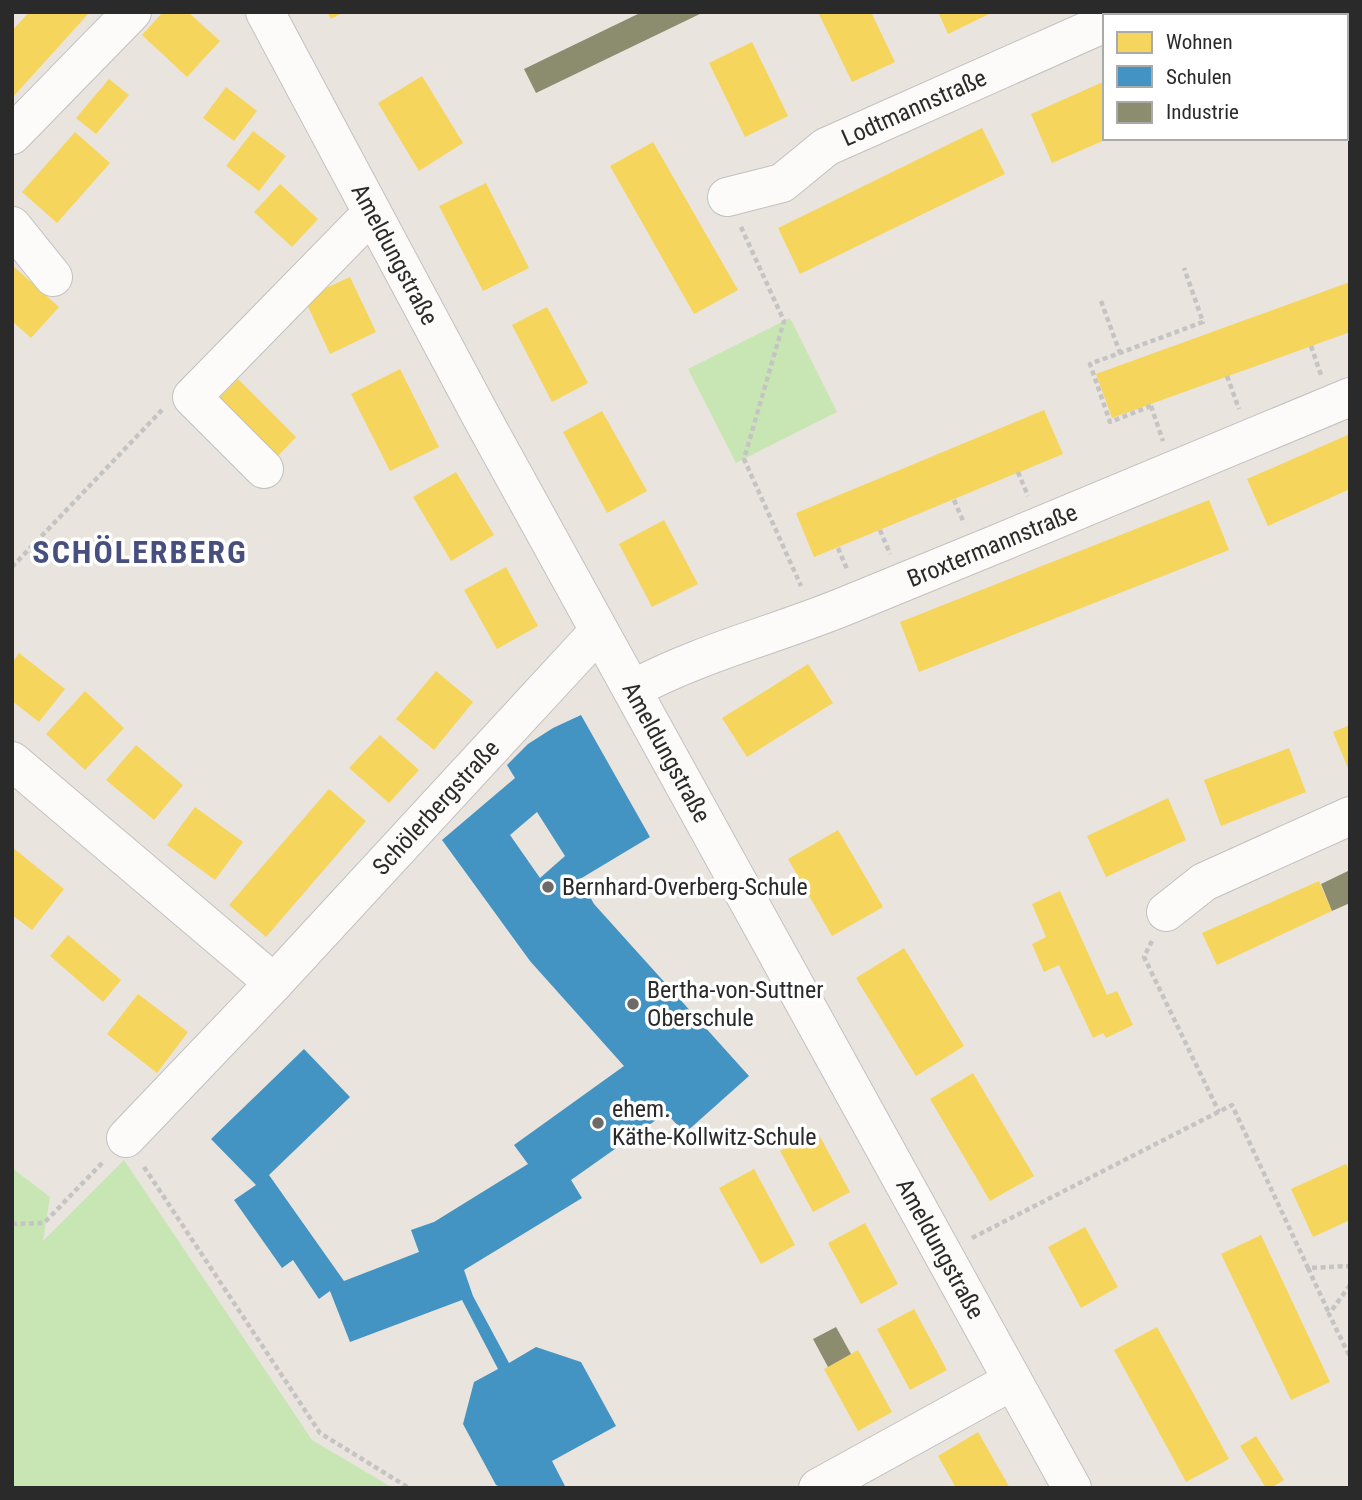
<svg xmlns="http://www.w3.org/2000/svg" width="1362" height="1500" font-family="'Roboto Condensed',sans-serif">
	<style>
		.green { fill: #c8e6b4 }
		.homes { fill: #f6d55c }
		.schools { fill: #4393c3; fill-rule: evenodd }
		.industry { fill: #8c8c6e }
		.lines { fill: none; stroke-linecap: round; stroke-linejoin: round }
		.minor-casing { stroke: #c2c0c0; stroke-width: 40 }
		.path { stroke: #c5c4c3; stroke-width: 4.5; stroke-dasharray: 5 3.5; stroke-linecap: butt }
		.minor { stroke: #fcfbfa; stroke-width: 38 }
		.poi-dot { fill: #6d6b69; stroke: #fff; stroke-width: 2.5 }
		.labels { text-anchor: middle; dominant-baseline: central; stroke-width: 7; stroke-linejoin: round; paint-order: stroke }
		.street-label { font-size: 24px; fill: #2a2a2a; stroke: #fff }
		.poi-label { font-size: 24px; fill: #2a2a2a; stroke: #fff; text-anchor: start }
		.district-label { font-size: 32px; font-weight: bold; letter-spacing: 2px; fill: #464f7e; stroke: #fff }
	</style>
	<rect width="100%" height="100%" fill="#e9e4de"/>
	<path class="green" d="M790 318 837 412 736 463 688 369Z
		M124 1160 312 1440 393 1488H12V1168L50 1197 43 1241Z"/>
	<path class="homes" d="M29 12H90L12 98V31Z
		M163 12H188L220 41 187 77 142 35Z
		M327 12H344L331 19Z
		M818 12H871L895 62 852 82Z
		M938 12H993L948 34Z
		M1274 12H1342L1333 16H1275Z
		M752 42 788 116 745 137 709 63Z
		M422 76 463 143 419 171 378 103Z
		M109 79 129 95 96 134 76 118Z
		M1105 81V140L1052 163 1031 114Z
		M226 87 257 111 234 141 203 118Z
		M982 128 1005 174 800 274 778 228Z
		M253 131 286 156 259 191 226 166Z
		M75 132 110 163 57 223 22 192Z
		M653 142 738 290 694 314 610 166Z
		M486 183 529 268 483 291 439 206Z
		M280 184 318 219 292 247 254 212Z
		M12 265 59 307 31 338 12 321Z
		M350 277 376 332 330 354 304 298Z
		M1350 282V332L1112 418 1096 374Z
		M547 307 588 383 552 402 512 325Z
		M400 369 439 447 390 471 351 394Z
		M238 379 296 437 276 458 218 399Z
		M1044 410 1063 454 814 557 796 513Z
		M602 411 647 491 607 513 563 432Z
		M1350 434V489L1268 526 1247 479Z
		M456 472 494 535 451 561 413 497Z
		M1209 500 1229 550 919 672 900 622Z
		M664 520 698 584 652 607 619 544Z
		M506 567 538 626 497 649 464 590Z
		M19 653 65 689 39 722 12 701V663Z
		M808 664 833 703 747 757 722 718Z
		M436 671 473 702 434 750 396 719Z
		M85 691 124 728 85 770 46 734Z
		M1350 725V773L1333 732Z
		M380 735 419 770 389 803 349 768Z
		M136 745 183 785 154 820 106 780Z
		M1289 748 1306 792 1221 826 1204 780Z
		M329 789 366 821 266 937 229 905Z
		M1168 798 1186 840 1106 877 1087 836Z
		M195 807 243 842 215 880 167 845Z
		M838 830 883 907 832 936 788 859Z
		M12 847 64 889 32 930 12 915Z
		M1319 881 1332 911 1217 965 1202 933Z
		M1060 891 1107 995 1117 991 1133 1025 1106 1038 1103 1033 1093 1038 1059 965 1044 972 1032 944 1046 937 1032 904Z
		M68 935 121 980 103 1002 50 956Z
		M904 948 964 1046 916 1076 856 978Z
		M138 994 188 1032 157 1073 107 1034Z
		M973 1073 1034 1176 990 1201 930 1099Z
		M817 1131 850 1192 813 1212 780 1151Z
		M1346 1164 1350 1172V1220L1313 1237 1291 1189Z
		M754 1169 795 1245 761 1264 719 1188Z
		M865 1223 898 1284 861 1304 828 1243Z
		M1085 1227 1118 1287 1081 1308 1048 1247Z
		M1261 1235 1330 1382 1291 1400 1221 1254Z
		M914 1309 947 1370 910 1390 877 1329Z
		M1157 1327 1229 1459 1186 1482 1114 1350Z
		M858 1350 892 1412 858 1431 824 1369Z
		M978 1432 1010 1488H956L938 1456Z
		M1256 1436 1284 1480 1271 1488H1266L1240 1446Z"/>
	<path class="schools" d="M581 715 650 837 580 879 594 904 749 1076 685 1133 666 1113 571 1180 582 1198 464 1270 473 1296 509 1363 536 1347 581 1362 616 1426 552 1461 566 1488H504L496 1485 463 1424 474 1382 498 1369 462 1300 350 1342 330 1291 319 1299 293 1260 282 1268 234 1200 256 1185 211 1139 304 1049 350 1097 269 1175 344 1281 419 1252 411 1230 434 1222 528 1164 514 1145 624 1066 530 961 442 840 515 778 507 765 528 744 553 728ZM537 812 565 856 540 878 510 835Z"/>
	<path class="industry" d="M642 12H704L536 93 524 69Z
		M1350 870V903L1332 911 1321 884Z
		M836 1327 851 1354 828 1367 813 1339Z"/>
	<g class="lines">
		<defs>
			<g id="minor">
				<path id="s1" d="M265 12 482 418 1072 1488"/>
				<path d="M12 135 132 12"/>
				<path id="s2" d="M727 197 782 183 826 147 1105 23"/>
				<path d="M12 226 53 277"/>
				<path d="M264 469 192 397 371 214"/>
				<path id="s3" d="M633 689C702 652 778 634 850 604 1017 536 1183 467 1350 397"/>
				<path d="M12 761 274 983"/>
				<path d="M1166 912 1204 882 1350 816"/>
				<path id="s4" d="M126 1138 274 983 599 631"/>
				<path d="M818 1488 1012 1381"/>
			</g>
		</defs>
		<use href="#minor" class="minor-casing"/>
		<path class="path" d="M741 227 784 321 744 459 801 586
			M1101 301 1120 353
			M1311 346 1321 375
			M1227 376 1239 409
			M1151 406 1110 422 1090 364 1203 322 1184 268
			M1151 406 1163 441
			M1018 472 1028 496
			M954 500 964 523
			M880 530 890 554
			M838 548 847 569
			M12 567 162 410
			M1152 941 1144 957 1219 1112
			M144 1167 320 1433 409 1488
			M12 1224 44 1223 104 1161
			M972 1238 1232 1105 1308 1268 1350 1266
			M1308 1268 1329 1313
			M1350 1285 1329 1314 1350 1357"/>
		<use href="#minor" class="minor"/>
	</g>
	<g class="poi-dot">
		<circle cx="548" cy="887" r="7"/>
		<circle cx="633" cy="1004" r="7"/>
		<circle cx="598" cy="1123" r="7"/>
	</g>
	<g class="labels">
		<g class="street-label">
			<text stroke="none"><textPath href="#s2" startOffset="210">Lodtmannstraße</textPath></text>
			<text stroke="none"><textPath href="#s1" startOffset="275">Ameldungstraße</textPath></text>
			<text stroke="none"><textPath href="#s3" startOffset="387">Broxtermannstraße</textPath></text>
			<text stroke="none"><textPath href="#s1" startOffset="842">Ameldungstraße</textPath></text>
			<text stroke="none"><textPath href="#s4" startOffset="453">Schölerbergstraße</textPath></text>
			<text stroke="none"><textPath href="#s1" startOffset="1409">Ameldungstraße</textPath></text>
		</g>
		<g class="poi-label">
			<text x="562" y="887">Bernhard-Overberg-Schule</text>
			<text x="647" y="990">Bertha-von-Suttner<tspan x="647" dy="28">Oberschule</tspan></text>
			<text x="612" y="1109">ehem.<tspan x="612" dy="28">Käthe-Kollwitz-Schule</tspan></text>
		</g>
		<g class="district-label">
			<text x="140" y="552">SCHÖLERBERG</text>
		</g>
	</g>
	<rect width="1362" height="1500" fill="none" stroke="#2a2a2a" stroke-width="28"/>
	<rect x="1103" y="14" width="245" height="126" fill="#ffffff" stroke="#aaaaaa" stroke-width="2"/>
	<rect x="1117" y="32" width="35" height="21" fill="#f6d55c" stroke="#aaaaaa" stroke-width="2"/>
	<text x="1166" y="49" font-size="21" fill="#2a2a2a">Wohnen</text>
	<rect x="1117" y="66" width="35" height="21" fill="#4393c3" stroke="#aaaaaa" stroke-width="2"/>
	<text x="1166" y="84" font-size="21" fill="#2a2a2a">Schulen</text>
	<rect x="1117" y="102" width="35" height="21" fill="#8c8c6e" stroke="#aaaaaa" stroke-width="2"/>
	<text x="1166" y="119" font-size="21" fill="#2a2a2a">Industrie</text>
</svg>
